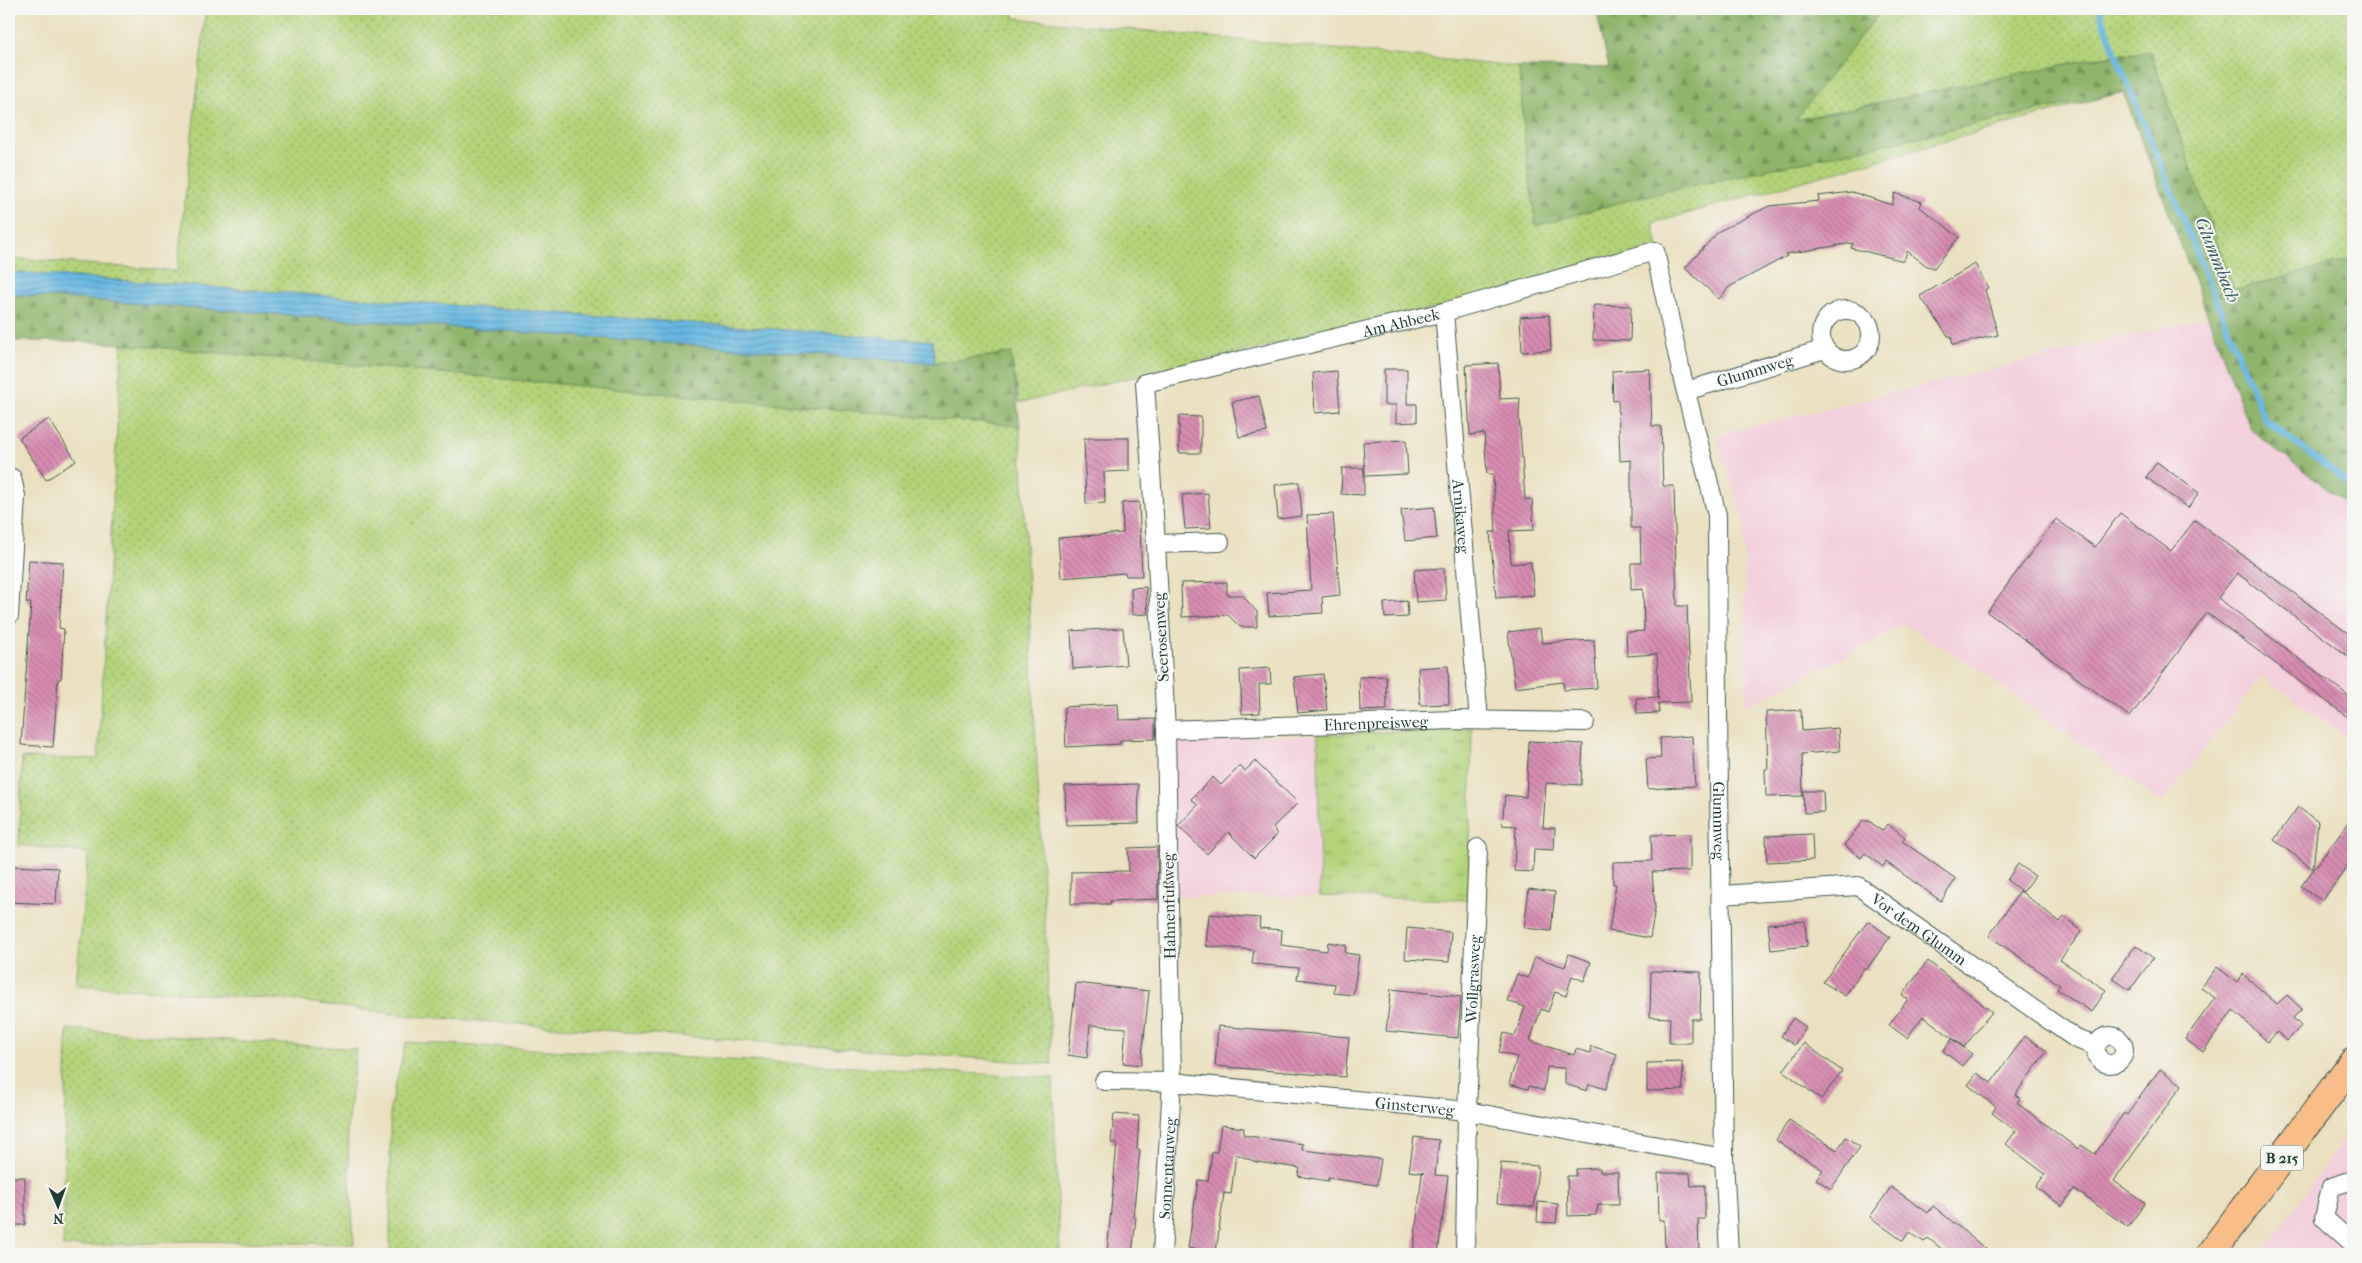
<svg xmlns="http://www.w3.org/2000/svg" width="2362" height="1263" font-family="'IM FELL French Canon',serif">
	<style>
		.built { fill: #f4cfdc }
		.grass { fill: url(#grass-dots); stroke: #698857 }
		.forest { fill: url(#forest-firs); stroke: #56794f }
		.park { fill: url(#park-tufts); stroke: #698857 }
		.water { fill: url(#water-rules); stroke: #447a8b }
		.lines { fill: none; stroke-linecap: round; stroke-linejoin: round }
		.stream { stroke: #68b7e2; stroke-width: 6 }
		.building { fill: url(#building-back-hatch) }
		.street-casing { stroke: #3e5649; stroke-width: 20 }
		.primary-casing { stroke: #3e5649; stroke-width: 30 }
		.street { stroke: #fff; stroke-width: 18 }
		.primary { stroke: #f8bd88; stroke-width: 28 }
		.labels { text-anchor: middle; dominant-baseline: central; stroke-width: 4; stroke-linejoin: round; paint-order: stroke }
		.shield { fill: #f6f6f2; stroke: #60746d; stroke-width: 1 }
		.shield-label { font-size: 15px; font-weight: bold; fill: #1f3d34 }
		.street-label { font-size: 16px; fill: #1f3d34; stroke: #f6f6f2 }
		.water-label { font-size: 18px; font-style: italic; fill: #315c60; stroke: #f6f6f2 }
	</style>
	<defs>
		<pattern id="grass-dots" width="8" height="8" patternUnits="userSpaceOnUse" patternTransform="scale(1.25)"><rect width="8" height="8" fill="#b3d37a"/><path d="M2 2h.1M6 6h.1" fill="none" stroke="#91ac65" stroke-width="1.8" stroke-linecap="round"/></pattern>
		<pattern id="forest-firs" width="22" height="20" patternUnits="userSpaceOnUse" patternTransform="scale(1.25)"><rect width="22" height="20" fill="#8eb56a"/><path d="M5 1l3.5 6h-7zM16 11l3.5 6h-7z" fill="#739458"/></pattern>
		<pattern id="park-tufts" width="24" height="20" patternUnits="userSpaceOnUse" patternTransform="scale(1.25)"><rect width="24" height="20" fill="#b3d37a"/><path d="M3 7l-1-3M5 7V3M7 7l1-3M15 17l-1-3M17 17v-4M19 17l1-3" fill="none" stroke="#91ac65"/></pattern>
		<pattern id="water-rules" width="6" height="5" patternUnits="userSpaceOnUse" patternTransform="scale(1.25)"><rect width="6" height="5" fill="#68b7e2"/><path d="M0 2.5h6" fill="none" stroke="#5596b8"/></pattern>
		<pattern id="building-back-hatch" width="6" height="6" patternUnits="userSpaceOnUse" patternTransform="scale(1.25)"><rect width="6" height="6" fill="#d88db2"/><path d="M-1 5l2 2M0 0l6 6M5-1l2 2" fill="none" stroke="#af7492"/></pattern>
	</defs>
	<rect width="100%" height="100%" fill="#f6f6f2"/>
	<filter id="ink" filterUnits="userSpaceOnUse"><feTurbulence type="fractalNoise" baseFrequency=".02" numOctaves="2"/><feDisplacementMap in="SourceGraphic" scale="10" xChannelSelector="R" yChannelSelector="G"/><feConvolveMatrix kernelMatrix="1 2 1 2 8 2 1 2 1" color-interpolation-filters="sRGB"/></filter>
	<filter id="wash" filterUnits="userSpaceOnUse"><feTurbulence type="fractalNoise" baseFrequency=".0096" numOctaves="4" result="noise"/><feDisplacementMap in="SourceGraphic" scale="20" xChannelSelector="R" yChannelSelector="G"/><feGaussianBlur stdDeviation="1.12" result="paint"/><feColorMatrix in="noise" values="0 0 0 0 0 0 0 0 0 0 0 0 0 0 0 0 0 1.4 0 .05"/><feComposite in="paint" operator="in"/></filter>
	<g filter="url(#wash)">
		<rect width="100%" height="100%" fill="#ebe1c0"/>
		<path class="built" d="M2208 317 2251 430 2353 509V741L2262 676 2162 803 1972 665 1903 624 1845 657 1746 706 1744 523 1716 435Z
			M1318 735 1320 896 1176 897 1173 738Z
			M2353 1127V1254H2261Z"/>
		<path class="grass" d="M206 9H1013L1014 18 1519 67 1526 152 1536 225 1636 198 2123 92 1653 223 1658 247 1441 307 1019 403 1011 353 935 363 932 341 9 272V258L177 271Z
			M1882 9H2353V259L2234 291 2150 51 2096 58 1794 120Z
			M122 344 1020 426 1052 1064 400 1015 299 1001 76 985 88 853 19 845 22 758 98 759Z
			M67 1029 356 1049 347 1129 354 1244 192 1241 63 1247Z
			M406 1042 1053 1078 1060 1254H390V1107Z"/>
		<path class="forest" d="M1596 9H1882L1795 120 2096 58 2150 51 2234 290 2353 259V509L2251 430 2123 92 1636 198 1536 226 1526 152 1519 67 1609 68Z
			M9 294 935 363 1011 353 1020 426 122 344 72 341H9Z"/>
		<path class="park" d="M1472 728 1469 900 1320 896 1318 735Z"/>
		<path class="water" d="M9 272 932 341 935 363 9 294Z"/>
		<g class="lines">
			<path class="stream" d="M2099 9 2120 65 2265 420 2353 486"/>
		</g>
		<g id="blocks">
			<path class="building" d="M1852 192 1892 205 1895 193 1922 202 1920 207 1959 237 1934 268 1927 266 1907 251 1904 261 1851 248 1853 243 1785 254 1787 256 1729 287 1719 299 1685 268 1719 231 1769 206 1819 201 1818 196Z
				M1975 264 1988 288 1985 290 1998 335 1953 345 1951 336H1948L1920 296Z
				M1594 305 1631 306 1630 341 1593 340Z
				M1549 315 1551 350 1522 352 1520 317Z
				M1498 363 1500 399 1520 398 1519 415 1525 500 1532 499 1534 530 1509 531 1511 564 1531 562 1534 595 1496 598 1490 532H1496L1493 474H1487L1484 433 1470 435 1466 365Z
				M1384 369H1407V404H1417V422L1396 423V405H1384Z
				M1650 369 1652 426H1661L1663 486H1674L1677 606H1687L1691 702 1658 703 1659 713 1637 714 1636 698 1658 697V700L1657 654 1627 656 1626 632 1644 631 1643 589 1631 590V563H1641L1640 528H1631V460L1620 461 1618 400 1613 401 1612 371Z
				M1337 371 1340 411 1315 413 1313 373Z
				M1259 396 1267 432 1239 437 1232 402Z
				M1179 416 1201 417V453H1179Z
				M49 419 76 461 46 480 19 438Z
				M1084 438H1129V471L1104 472 1105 503 1086 504Z
				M1406 440 1408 474 1365 476 1363 442Z
				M2157 462 2199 493 2188 508 2146 477Z
				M1342 468H1364V495L1341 494Z
				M1299 482 1302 516 1278 519 1275 485Z
				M1208 493 1211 528 1185 529 1182 495Z
				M1139 502 1142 576H1126L1125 573 1061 578 1058 538 1123 533 1122 503Z
				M1434 507 1437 538 1405 541 1401 510Z
				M2120 513 2171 551 2195 520 2353 637V660L2237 573 2218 598 2353 699V721L2207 613 2130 717 1987 612 2056 519 2095 547Z
				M1333 514 1340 595 1322 597 1323 613 1269 616 1267 593 1311 590 1307 515Z
				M29 560 63 562 59 628 64 629 61 679H58L53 747 21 745 31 603H26Z
				M1444 568 1446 600 1416 602 1414 570Z
				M1227 582V595H1242L1257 612V627H1240L1228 615 1182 617 1181 583Z
				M1146 587 1148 614 1132 615 1131 588Z
				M1407 601 1408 617 1385 618 1384 603Z
				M1123 628 1126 665 1073 669 1071 631Z
				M1540 628 1542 643 1594 640 1597 688 1564 690 1563 682 1515 688 1508 632Z
				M1448 666 1449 704 1420 705 1418 668Z
				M1270 668 1271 684H1259L1260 713 1242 714 1240 670Z
				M1323 674 1327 710 1298 713 1294 677Z
				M1386 676 1387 710 1360 711 1359 677Z
				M1118 704 1119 720 1155 719V739L1120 740V744L1066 747 1064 707Z
				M1801 710 1802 731 1838 728 1840 751 1802 754 1803 796 1766 797 1765 769H1768L1766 712Z
				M1692 736 1695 786 1648 789 1646 759 1661 758 1660 738Z
				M1529 741 1583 744 1581 785 1546 783 1543 828H1555L1554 850 1534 849 1533 872 1514 871 1516 826 1502 825 1505 795 1526 797Z
				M1255 761 1298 803 1273 827 1277 835 1254 858 1228 832 1207 854 1178 826 1198 805 1191 799 1213 777 1221 785 1240 766 1245 771Z
				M1138 784 1139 823 1066 825 1065 786Z
				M1803 791H1823L1824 812 1804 813Z
				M2298 807 2318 822 2313 869 2274 840Z
				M2353 817V859L2322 901 2301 886Z
				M1863 821H1869L1882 831 1888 824 1905 837 1902 841 1956 879 1941 901 1886 862 1883 867 1865 853 1861 858 1844 845Z
				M1690 834V871L1652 872 1655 908 1650 938 1609 931 1616 884H1613V862L1652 861 1651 835Z
				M1812 834 1813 860 1767 862 1766 836Z
				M1157 847 1158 899 1110 901V904H1071V872L1129 871 1128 848Z
				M2018 864 2035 876 2023 892 2007 880Z
				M9 866 58 868 56 904 9 902Z
				M1529 889 1555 892 1551 931 1524 928Z
				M2020 891 2060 922 2064 917 2082 931 2060 960 2106 990 2092 1012 2057 989 2060 985 1989 936Z
				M1209 914 1260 918 1259 928 1282 930 1281 945 1327 951 1328 942 1346 945 1345 953 1359 955 1353 995 1334 993 1335 984 1297 979 1299 968 1252 964 1254 950 1206 946Z
				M1805 921 1807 946 1771 950 1768 924Z
				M1868 921 1890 937 1866 970 1864 968 1845 996 1823 982Z
				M1407 928 1451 932 1449 962 1405 959Z
				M2136 945 2153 958 2130 990 2112 978Z
				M1569 954 1591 962 1584 981 1572 976 1566 996 1555 992 1548 1012 1541 1009 1530 1041 1574 1055 1576 1049 1590 1053 1591 1046 1617 1054 1606 1089 1589 1084 1587 1091 1565 1084V1068L1547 1067 1544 1091 1529 1086 1528 1089 1509 1084 1517 1057 1499 1052 1504 1033 1515 1036 1525 1007 1507 1001 1517 974 1528 978 1535 957 1565 967Z
				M1928 961 1992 1012 1964 1047 1923 1016 1907 1038 1889 1025 1908 999 1902 995Z
				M2217 967 2237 982 2243 974 2277 1004 2287 995 2302 1009 2293 1018 2301 1026 2287 1041 2277 1032 2268 1042 2233 1010 2203 1052 2185 1039 2215 998 2201 988Z
				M1651 971 1701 972 1700 1019H1691V1043H1669L1670 1018 1650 1017Z
				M1076 983 1149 991 1141 1065 1123 1063 1126 1028 1090 1025 1087 1058 1068 1055Z
				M1391 989 1461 997 1458 1038 1386 1031Z
				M1793 1018 1806 1027 1794 1045 1781 1036Z
				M1218 1026 1349 1037 1345 1077 1215 1066Z
				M2025 1036 2047 1051 2015 1095 2020 1098 2017 1103 2078 1149 2081 1145 2095 1154 2124 1113 2127 1115 2160 1069 2182 1085 2114 1181 2145 1203 2128 1227 2074 1189 2062 1206 2036 1187 2045 1174 2006 1144 2016 1131 1992 1113 1996 1107 1968 1085 1977 1073 1991 1083Z
				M1952 1039 1972 1054 1962 1066 1943 1051Z
				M1804 1043 1842 1071 1821 1099 1783 1071Z
				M1682 1062 1683 1090 1647 1091V1063Z
				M1114 1114 1139 1116 1137 1149 1140 1150 1133 1217 1136 1218 1132 1254H1107L1117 1143H1111Z
				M1789 1120 1837 1150 1846 1137 1860 1147 1831 1189 1816 1179 1823 1170 1776 1140Z
				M1221 1125 1244 1128 1243 1135 1303 1144 1302 1150 1381 1159 1377 1185 1328 1178V1181L1298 1176 1300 1168 1256 1162 1236 1154 1231 1194 1224 1193 1216 1252 1188 1248 1198 1180 1208 1181 1212 1152H1217Z
				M1414 1137 1439 1140 1435 1175 1448 1176 1438 1254H1413L1422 1173H1424L1409 1171Z
				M1501 1163 1538 1166 1534 1207 1497 1203Z
				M1600 1168V1172H1618L1619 1205H1598L1596 1215 1568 1216 1567 1176H1576V1169Z
				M1658 1173H1690L1691 1186 1705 1185V1219H1698L1699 1254H1665L1664 1220H1659Z
				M9 1177H25V1225H9Z
				M1891 1187 1928 1213 1933 1206 1992 1254H1948L1928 1238 1924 1242 1909 1232 1903 1241 1870 1217Z
				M1538 1202 1558 1204 1556 1223 1537 1222Z"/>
		</g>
	</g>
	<g filter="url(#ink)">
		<use href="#blocks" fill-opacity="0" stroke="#3e5649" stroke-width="1"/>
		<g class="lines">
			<defs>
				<g id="street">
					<circle cx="1846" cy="335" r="25"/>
					<path id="s1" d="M1444 312 1479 720"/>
					<path id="s2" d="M1686 391 1825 349"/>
					<path d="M9 477 12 478 16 496 9 616"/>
					<path d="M1156 544 1220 542"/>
					<path id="s3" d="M1166 730 1454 720 1585 722"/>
					<path id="s4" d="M1721 895 1858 886 2076 1039 2096 1046"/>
					<circle cx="2110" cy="1050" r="14"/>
					<path id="s5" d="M1104 1081 1172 1082 1467 1111 1724 1158"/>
					<path d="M2353 1180 2331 1187 2324 1218 2350 1241 2353 1239"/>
					<path id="s6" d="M1162 1254 1172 1082 1166 730 1156 544 1145 383 1444 312 1655 251 1682 376 1717 515 1718 714 1724 1158 1729 1254"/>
					<path id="s7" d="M1465 1254 1467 1111 1478 848"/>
				</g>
				<path id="primary" d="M2210 1254 2353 1062"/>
			</defs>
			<use href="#street" class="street-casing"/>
			<use href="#primary" class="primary-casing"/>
			<use href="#street" class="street"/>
			<use href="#primary" class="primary"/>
		</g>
	</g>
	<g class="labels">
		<rect class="shield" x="2261" y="1145.5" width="42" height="25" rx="4"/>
		<g class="shield-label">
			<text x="2282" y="1158">B 215</text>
		</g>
		<g class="street-label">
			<text stroke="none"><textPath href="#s6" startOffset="1135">Am Ahbeek</textPath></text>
			<text stroke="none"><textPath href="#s2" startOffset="72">Glummweg</textPath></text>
			<text stroke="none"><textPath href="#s1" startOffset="205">Arnikaweg</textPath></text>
			<text transform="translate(1161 637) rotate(-93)">Seerosenweg</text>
			<text stroke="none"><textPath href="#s3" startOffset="210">Ehrenpreisweg</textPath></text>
			<text stroke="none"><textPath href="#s6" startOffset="1976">Glummweg</textPath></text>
			<text transform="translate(1169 906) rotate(-91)">Hahnenfußweg</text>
			<text stroke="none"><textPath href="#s4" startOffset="212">Vor dem Glumm</textPath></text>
			<text stroke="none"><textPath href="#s7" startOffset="275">Wollgrasweg</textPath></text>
			<text stroke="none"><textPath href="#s5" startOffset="312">Ginsterweg</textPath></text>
			<text stroke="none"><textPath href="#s6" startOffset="86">Sonnentauweg</textPath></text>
		</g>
		<g class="water-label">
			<text transform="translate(2217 260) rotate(68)">Glummbach</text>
		</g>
	</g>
	<rect width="2362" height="1263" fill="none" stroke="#f6f6f2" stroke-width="30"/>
	<g transform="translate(58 1206) rotate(178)" stroke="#f6f6f2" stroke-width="4" paint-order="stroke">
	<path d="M0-4L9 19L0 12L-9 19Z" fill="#1f3d34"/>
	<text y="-8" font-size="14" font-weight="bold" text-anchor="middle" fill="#1f3d34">N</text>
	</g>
</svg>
